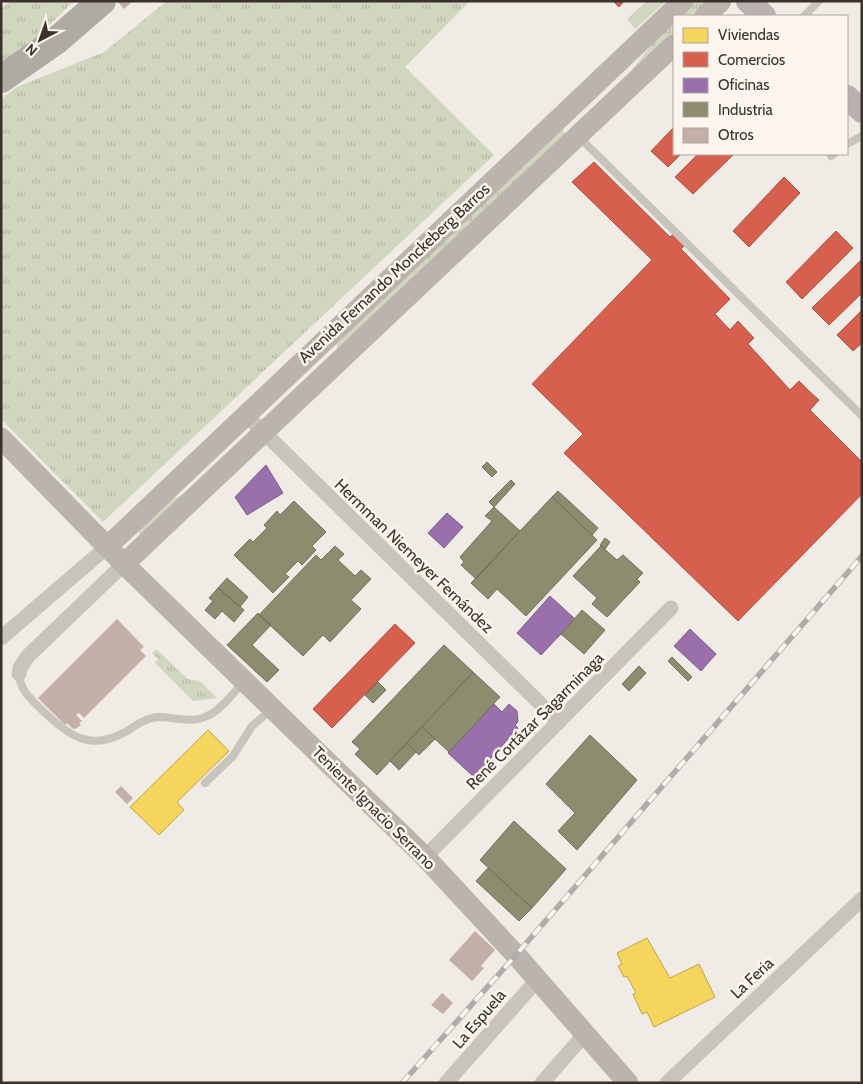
<svg xmlns="http://www.w3.org/2000/svg" width="863" height="1084" font-family="Cabin,sans-serif">
	<style>
		.grass { fill: url(#grass-tufts) }
		.homes { fill: #f6d55c; stroke: #bea44d }
		.shops { fill: #d6604d; stroke: #a85243 }
		.offices { fill: #9970ab; stroke: #7d5d85 }
		.industry { fill: #8c8c6e; stroke: #74705a }
		.building { fill: #c3afa7 }
		.lines { fill: none; stroke-linecap: round; stroke-linejoin: round }
		.lane { stroke: #c9c3be; stroke-width: 8 }
		.street { stroke: #c9c3be; stroke-width: 15 }
		.secondary { stroke: #bab3ae; stroke-width: 21 }
		.primary { stroke: #b8b1ad; stroke-width: 24 }
		.highway { stroke: #afaaa4; stroke-width: 28 }
		.rail-casing { stroke: #b1aca8; stroke-width: 5.5 }
		.rail { stroke: #fbf5ee; stroke-width: 4; stroke-dasharray: 11; stroke-linecap: butt }
		.labels { text-anchor: middle; dominant-baseline: central; stroke-width: 5; stroke-linejoin: round; paint-order: stroke }
		.street-label { font-size: 16px; fill: #3b302b; stroke: #fbf5ee }
	</style>
	<defs>
		<pattern id="grass-tufts" width="24" height="20" patternUnits="userSpaceOnUse" patternTransform="scale(1.25)"><rect width="24" height="20" fill="#d1d6bf"/><path d="M3 7l-1-3M5 7V3M7 7l1-3M15 17l-1-3M17 17v-4M19 17l1-3" fill="none" stroke="#b4b8a4"/></pattern>
	</defs>
	<rect width="100%" height="100%" fill="#f0ebe5"/>
	<path class="grass" d="M10 1H74L24 50 1 65V9Z
		M167 1H470L405 67 494 155 103 522 1 419V99L17 87 104 52Z
		M647 1H666L635 29 627 19Z
		M694 1H704L706 4 693 16H679Z
		M674 21V33L624 80 657 38Z
		M560 127 567 135 337 349V343Z
		M187 493 142 536 137 531 165 502Z
		M156 649 188 679 200 681 217 698 193 701 155 663 158 659 152 653Z"/>
	<path class="homes" d="M208 730 229 751 177 802 184 810 159 835 130 807Z
		M647 938 670 978 699 964 715 997 654 1027 647 1012 642 1014 633 994 636 993 627 976 624 977 618 966 622 964 617 953Z"/>
	<path class="shops" d="M613 1H624L619 7Z
		M674 127V154H681L668 167 651 151Z
		M698 154H734L693 194 675 177Z
		M594 162 670 237 673 234 685 245 681 249 730 299 715 314 730 330 738 321 754 338 748 344 790 390 799 381 809 391 819 400 810 410 862 462V494L738 621 564 453 583 434 532 384 652 260 572 182Z
		M784 177 800 193 749 247 733 231Z
		M836 231 853 248 802 299 786 282Z
		M862 259V293L829 325 812 308Z
		M862 310V343L853 351 837 335Z
		M395 624 415 643 332 728 313 709Z"/>
	<path class="offices" d="M266 465 283 493 247 515 235 497Z
		M447 513 463 527 444 548 428 533Z
		M550 596 575 619 541 655 517 633Z
		M690 629 716 654 701 671 674 646Z
		M494 704 502 712 509 704 517 711 518 722 515 725 518 728 474 777 448 753Z"/>
	<path class="industry" d="M487 462 497 472 492 477 482 467Z
		M511 480 515 484 494 507 489 502Z
		M558 491 598 528 592 535 552 497Z
		M552 497 597 540 526 616 497 589 488 599 471 583Z
		M294 501 326 532 312 546 316 550 302 565 298 561 285 574 289 577 273 593 234 555 250 539 253 542 267 528 264 525 277 511 280 515Z
		M494 507 520 531 476 579 461 565 464 562 460 557 492 521 485 516Z
		M605 538 610 542 605 549 600 545Z
		M335 546 344 554 338 560 355 576 361 570 371 579 351 600 361 609 330 642 323 635 303 656 259 615 316 555 321 560Z
		M601 546 617 560 623 555 643 573 637 579 640 582 607 617 592 604 597 598 573 576Z
		M227 578 248 597 240 607 218 588Z
		M218 588 244 610 234 622 222 611 215 619 205 610 213 601 209 598Z
		M582 610 605 630 584 654 561 634Z
		M258 613 271 625 252 645 279 670 267 682 227 645Z
		M444 645 473 672 377 775 355 754 360 749 352 742Z
		M672 657 692 677 688 681 668 661Z
		M639 666 646 673 629 691 622 684Z
		M473 672 500 697 449 752 422 727Z
		M378 682 386 690 373 703 365 695Z
		M422 727 435 739 419 755 407 743Z
		M590 735 637 780 577 850 558 831 575 813 546 784Z
		M407 743 416 752 399 770 390 761Z
		M514 821 566 869 532 908 480 860Z
		M488 868 532 908 519 921 476 881Z"/>
	<path class="building" d="M117 1H133L124 9Z
		M117 619 144 647 140 650 146 656 84 718 79 713 76 715 82 721 79 723 81 725 75 729 72 728 67 723 65 725 38 698Z
		M121 786 133 798 127 804 115 792Z
		M475 931 495 950 481 966 484 968 472 981 449 960Z
		M442 993 453 1003 443 1014 431 1005Z"/>
	<g class="lines">
		<path class="lane" d="M804 16 819 1
			M578 136 862 416
			M847 144 862 136
			M831 156 834 154
			M19 674C20 691 32 700 43 711 70 737 91 752 127 731 136 725 146 718 158 717 174 717 192 724 207 716 221 710 232 694 243 683
			M205 783 233 756 252 726 271 710"/>
		<path class="street" d="M245 414 559 722
			M1 638 107 547
			M19 674 20 668 28 656 124 564
			M425 857 671 608
			M446 1083 538 979
			M542 1083 585 1034
			M667 1083 862 899"/>
		<path class="secondary" d="M705 16 721 1
			M1 438 124 564 425 857 516 955 628 1083
			M107 547 683 1
			M124 564 674 45"/>
		<path class="primary" d="M748 1 764 16
			M847 97 862 111"/>
		<path class="highway" d="M1 79 57 40 102 1"/>
		<defs>
			<path id="rail" d="M402 1083 516 955 862 556"/>
		</defs>
		<use href="#rail" class="rail-casing"/>
		<use href="#rail" class="rail"/>
	</g>
	<g class="labels">
		<g class="street-label">
			<text transform="translate(394 273) rotate(-43)">Avenida Fernando Monckeberg Barros</text>
			<text transform="translate(414 556) rotate(44)">Hermman Niemeyer Fernández</text>
			<text transform="translate(535 721) rotate(-45)">René Cortázar Sagarminaga</text>
			<text transform="translate(374 808) rotate(45)">Teniente Ignacio Serrano</text>
			<text transform="translate(752 978) rotate(-43)">La Feria</text>
			<text transform="translate(479 1019) rotate(-49)">La Espuela</text>
		</g>
	</g>
	<rect width="863" height="1084" fill="none" stroke="#3b302b" stroke-width="5"/>
	<rect x="673" y="15" width="175" height="140" fill="#fbf5ee" stroke="#aea6a0"/>
	<rect x="683" y="28" width="25" height="15" fill="#f6d55c" stroke="#aea6a0"/>
	<text x="718" y="40" font-size="15" fill="#3b302b">Viviendas</text>
	<rect x="683" y="52" width="25" height="15" fill="#d6604d" stroke="#aea6a0"/>
	<text x="718" y="65" font-size="15" fill="#3b302b">Comercios</text>
	<rect x="683" y="78" width="25" height="15" fill="#9970ab" stroke="#aea6a0"/>
	<text x="718" y="90" font-size="15" fill="#3b302b">Oficinas</text>
	<rect x="683" y="102" width="25" height="15" fill="#8c8c6e" stroke="#aea6a0"/>
	<text x="718" y="115" font-size="15" fill="#3b302b">Industria</text>
	<rect x="683" y="128" width="25" height="15" fill="#c3afa7" stroke="#aea6a0"/>
	<text x="718" y="140" font-size="15" fill="#3b302b">Otros</text>
	<g transform="translate(40 40) rotate(221)" stroke="#fbf5ee" stroke-width="4" paint-order="stroke">
	<path d="M0-4L9 19L0 12L-9 19Z" fill="#3b302b"/>
	<text y="-8" font-size="14" font-weight="bold" text-anchor="middle" fill="#3b302b">N</text>
	</g>
</svg>
